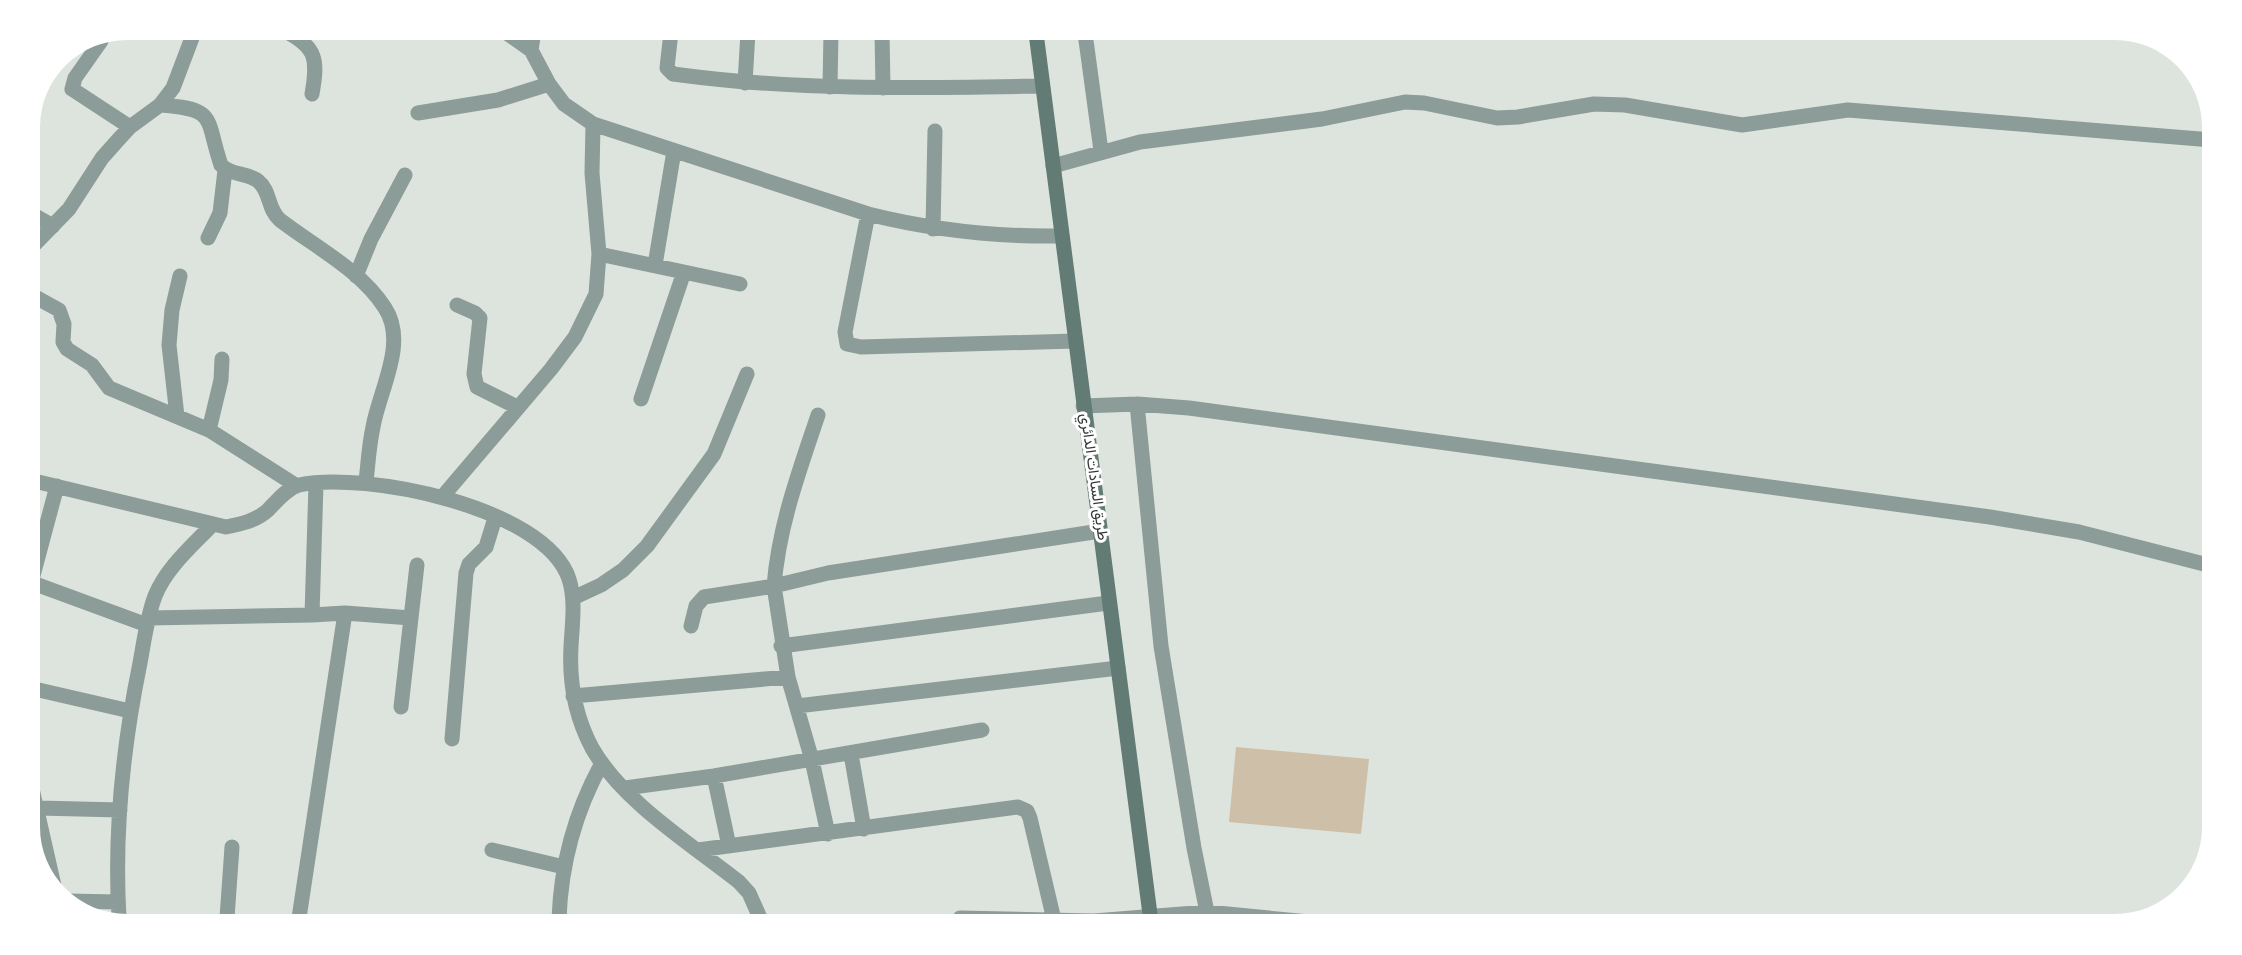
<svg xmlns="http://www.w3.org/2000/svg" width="2242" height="955" font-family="Georgia,Vazirmatn,serif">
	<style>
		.green { fill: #cebfa9 }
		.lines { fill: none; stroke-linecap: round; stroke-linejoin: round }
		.minor { stroke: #8c9c98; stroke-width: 15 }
		.secondary { stroke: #637b75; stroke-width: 15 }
		.labels { text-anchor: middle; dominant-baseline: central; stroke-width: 6; stroke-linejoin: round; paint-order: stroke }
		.street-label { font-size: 15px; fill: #363836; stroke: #fff }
	</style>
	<rect width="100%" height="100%" fill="#dde4dd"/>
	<path class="green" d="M1236 747 1369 759 1361 834 1229 822Z"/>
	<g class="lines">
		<path class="minor" d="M285 31C317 47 318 60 312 94
			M504 31 531 50 549 84 564 104 593 124 868 214C932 230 995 237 1061 236
			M671 32 667 68 673 74 681 75C801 91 921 88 1042 86
			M882 33 883 88
			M1085 33 1101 151
			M101 41 75 78 72 89 130 127
			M531 50 534 31
			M745 83 748 32
			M830 87 831 33
			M160 105C218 109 205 118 221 165 231 176 247 172 258 181 271 191 267 209 280 220 315 247 361 270 385 308 408 343 379 391 373 427 369 445 368 464 366 482
			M418 113 498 100 549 84
			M1053 166 1140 142 1322 119 1405 102 1424 103 1497 118 1518 117 1594 104 1625 105 1742 125 1848 110 2212 140
			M30 213 53 226
			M868 214 845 332 847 344 861 347 1075 341
			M933 229 935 131
			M208 238 220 213 225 170
			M30 249 69 209 102 158 118 140 130 127 160 105 173 88 195 30
			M599 254 740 284
			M655 265 674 151
			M356 276 371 239 405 175
			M30 294 59 310 64 324 63 342 67 349 92 365 109 388 209 430 297 486
			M457 305 475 313 480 318 474 374 477 387 517 407
			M641 399 684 272
			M1137 404 1161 646 1194 848 1209 922
			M1083 406 1137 404 1189 408 1990 517 2079 532 2208 565
			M177 416 169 345 172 310 180 276
			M209 430 221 380 222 359
			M30 480 226 527C241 524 256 521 268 510 276 502 287 488 299 485 365 471 545 507 569 579 576 601 572 625 571 647 569 683 575 716 592 748 623 802 691 844 739 882L749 893 761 920
			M443 496 551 369 575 337 596 294 599 254 592 173 593 124
			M30 582 147 625
			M31 583 57 486
			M573 598 601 585 623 570 647 546 714 454 747 374
			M312 615 345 613
			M149 618 312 615 316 484
			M411 618 417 565
			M691 626 696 606 704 597 774 586C779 525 799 472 818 415
			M781 646 1108 603
			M30 688 130 711
			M573 696 788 677
			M797 706 1118 668
			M452 739 466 573 469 564 486 547 495 518
			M851 754 864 829
			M714 776 729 846
			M30 780 55 890
			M625 788 714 776 982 730
			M38 808 120 810
			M828 834 812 760 788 677 774 586 828 573 1100 531
			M492 850 564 867
			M698 850 1018 807 1027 811 1030 818 1054 920
			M68 901 118 902
			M119 918C114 833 123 746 140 663 144 641 147 617 155 596 166 568 192 546 212 525
			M227 918 232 847
			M299 918 345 613 411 618 401 707
			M960 918 1094 921 1207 912 1309 922
			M559 919C561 863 575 812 602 763"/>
		<path class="secondary" d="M1036 33 1151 922"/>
	</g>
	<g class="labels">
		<g class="street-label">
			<text transform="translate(1093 477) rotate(82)">طريق السادات الدائري</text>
		</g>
	</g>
	<path d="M0 0H2242V955H0ZM127 40H2115A87 87 0 0 1 2202 127V827A87 87 0 0 1 2115 914H127A87 87 0 0 1 40 827V127A87 87 0 0 1 127 40Z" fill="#fff" fill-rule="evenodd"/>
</svg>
